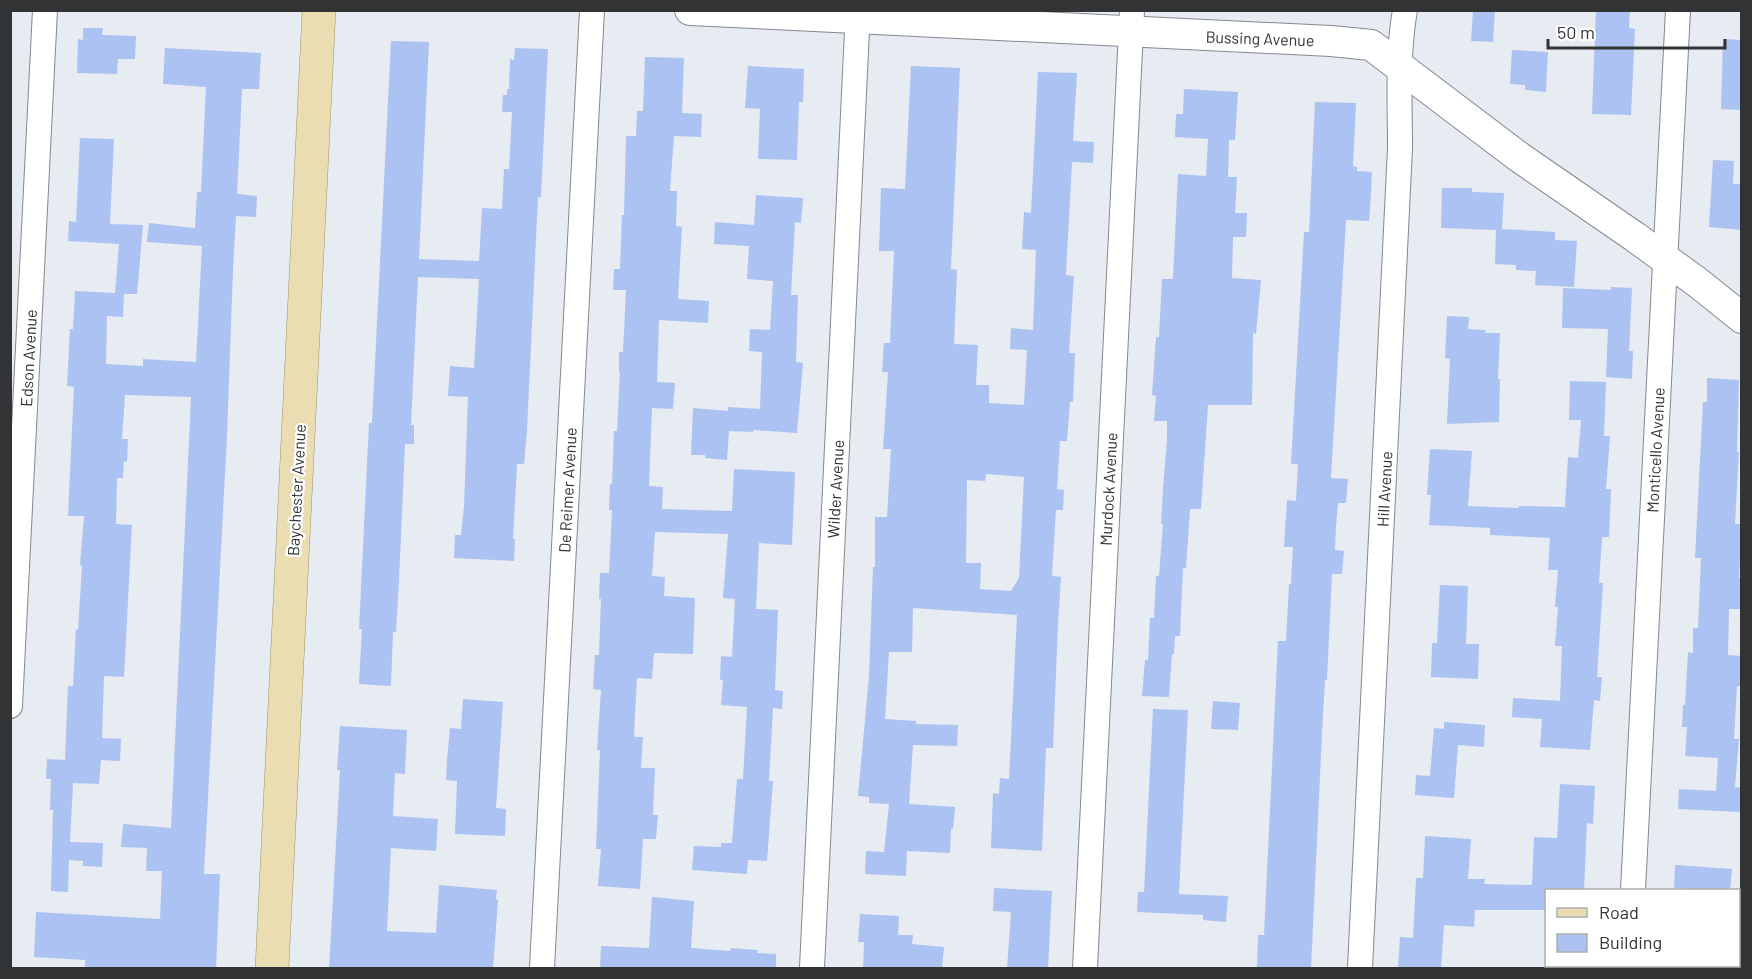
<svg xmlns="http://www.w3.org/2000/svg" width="1752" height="979" font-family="Barlow,sans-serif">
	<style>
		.building { fill: #acc2f2; fill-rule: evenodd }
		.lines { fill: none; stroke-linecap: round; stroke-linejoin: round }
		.minor-casing { stroke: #85888f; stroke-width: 26 }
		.tertiary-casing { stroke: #85888f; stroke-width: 32 }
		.primary-casing { stroke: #a09364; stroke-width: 34 }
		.minor { stroke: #fff; stroke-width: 24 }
		.tertiary { stroke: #fff; stroke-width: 30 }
		.primary { stroke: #e9ddb1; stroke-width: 33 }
		.labels { text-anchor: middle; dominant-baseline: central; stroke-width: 4.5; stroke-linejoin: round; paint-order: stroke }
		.street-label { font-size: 16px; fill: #313335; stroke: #fff }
	</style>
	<rect width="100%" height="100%" fill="#e7ebf2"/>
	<path class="building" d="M1473 10H1495L1493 42 1471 41Z
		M1596 10H1630L1629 28 1635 29 1631 115 1592 114Z
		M83 28H103L102 35 136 36 135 59H118L117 74 77 73 78 39 83 40Z
		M1723 39 1742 40V110L1721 109Z
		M391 41 429 42 419 259 479 261 482 208 502 209 504 169H509L512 112H502L503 95H507V89H509L510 59 514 60 515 48 548 49 541 197H538L527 430 524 464H517L513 539H515L514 561 454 558 455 535H461L464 506 468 397 448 396 450 366 474 368 479 279 418 277 411 425H414V444H405L399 581 396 632H393L391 686 359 684 362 629H359L369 423H372Z
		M165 48 261 53 259 89H242L239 154 237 194 257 196 256 217 236 216 233 270 227 436 204 874H220L216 969H85V960L34 957 36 912 160 919 162 871H146L147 848 121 847 123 824 171 828 191 397 125 395 122 439H128L127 462 124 461 123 478H117L116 524 132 525 124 677 104 676 102 738 121 739 120 761 101 760 99 784 73 783 70 842 103 843 102 867 83 866V861L69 860 68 892 51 891 53 810H50L51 779H46L47 759 65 760 68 686H73L76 629 78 630 82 566 80 565 84 516H68L74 387 67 386 70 329H73L75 291 115 293 119 244 68 241 69 221 76 222 80 138 114 139 110 224 143 225 137 294H124L123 317 107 316 106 364 143 366V359L196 362 202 246 147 242 149 223 195 228 197 192H201L206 87 163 84Z
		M1512 50 1548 52 1546 92 1525 90V85L1510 84Z
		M645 57 684 58 682 113 702 114 701 137 674 136 670 191H677L676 226 682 227 678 299 709 301 708 323 659 320 657 382 675 383 673 409 652 408 649 486 663 487 662 509 732 511 734 469 795 472 792 545 759 543 756 609 778 610 775 690 783 691 782 709 773 708 769 781H773L767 861 748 860 747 874 692 870 694 846 721 847V843H732L737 779H743L747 707 721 705 723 680H720L721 656 732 657 735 599 723 598 728 534 655 532 652 576 665 577 664 596 695 598 693 654 654 653 652 679 637 678 634 733 635 737H643L641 768H655L653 815H658L656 839H643L640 889 598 886 601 849H596L600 750H597L601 690 593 689 595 655H599L601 599H599L600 573H609L612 510H609L610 484H612L614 431H617L620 372H619V352H623L626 290H613L614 269H620L622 215H624L626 136H636L637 111H643Z
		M748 66 804 69 803 102H799L797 160 758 159 760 109 745 108Z
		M911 66 960 68 951 269 957 270 954 344 978 345 976 385H989V403L1024 405 1027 350 1010 349 1011 328 1033 330 1036 250 1022 249 1024 212 1031 213 1038 72 1077 73 1073 141 1094 142 1093 163 1072 162 1066 275 1074 276 1069 353H1075L1073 402H1070L1067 441H1060L1057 489 1064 490 1063 510H1056L1052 576 1061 577 1058 624 1053 748H1046L1042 851 991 848 993 793 999 794 1000 778 1009 779 1017 615 913 608 912 652H889L885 719 916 721V724L958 725 957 746 913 745 909 804 955 807 953 829H951L950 853 907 851 906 876 865 874 866 851 884 852 889 804 869 803V797L858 796 869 676 873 567H875V517H887L891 449H883L888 372H882L884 343H890L894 251H879L881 188 905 189ZM986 474 1024 477 1019 578 1011 591 980 589 981 563H966L967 480 985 481Z
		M1184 89 1238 92 1235 140H1229L1228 177H1237L1235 213H1247L1246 237H1233L1232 278 1261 280 1256 334 1253 333 1252 405H1208L1201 509H1190L1186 568H1183L1180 636H1175L1174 654H1172L1169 697 1142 696 1145 660H1148L1150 618H1154L1156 576H1159L1163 524H1161L1163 489 1167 439V421H1154L1156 396 1152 395 1156 337H1159L1162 279H1173L1178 174 1206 176 1208 139 1175 137 1176 114H1183Z
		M1315 102 1356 103 1353 166 1357 167V171L1372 172 1371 194 1369 221 1346 220 1331 478 1348 479 1346 503H1338L1336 526 1335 550 1344 551 1342 574H1332L1327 680H1325L1322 733 1311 969H1257L1258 935H1264L1278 641H1286L1289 584H1291L1293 547H1284L1287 500 1296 501 1298 464H1291L1304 232H1309Z
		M1713 160 1734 161 1733 184H1742V230L1709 227Z
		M1442 188H1472V192L1504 193 1502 229 1555 232V240L1577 241 1574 287 1535 285 1536 271 1516 270V265L1495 264 1496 230 1441 228Z
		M756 195 803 198 801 223 795 222 791 295H798L796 362 803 363 797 433 753 430V432L729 431 727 460 705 458V455H691L693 408 728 411V407L760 409 762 352 749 351 750 329 770 330 773 281 747 279 749 246 714 244 715 222 754 225Z
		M1611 287 1632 288 1629 351H1633L1632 379 1606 377 1608 329 1562 328 1563 288 1611 290Z
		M1447 316 1469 317 1468 329 1486 330 1485 333H1500L1498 379H1500L1499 422 1447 424 1450 359 1445 358Z
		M1707 378 1739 380 1737 452H1739L1735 524H1742L1739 578H1742V609H1729L1728 655 1742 656V686H1737L1734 739H1739L1735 787 1742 788 1741 812 1678 809 1679 789 1716 791 1718 758 1685 756 1687 727H1682L1683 705H1685L1688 652 1693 653V628H1698L1701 558H1695L1703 402H1707Z
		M1570 381 1606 382 1604 436H1610L1606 489H1611L1609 537H1602L1599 583H1603L1597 677H1602L1600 701 1594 700 1590 750 1540 747 1542 719 1512 717 1513 698 1560 701 1562 646H1555L1558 607H1555L1558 570H1548L1550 538 1490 535V528L1429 525 1431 495H1427L1430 449 1472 451 1468 506 1519 508V506L1565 507 1568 457 1578 458 1581 420H1569Z
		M1440 585 1468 586 1466 644H1479L1478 679 1431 677 1432 643H1437Z
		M463 699 503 702 496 808 506 809 505 836 455 834 457 781 446 780 447 760 450 728 461 729Z
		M1213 701 1240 703 1238 730 1211 729Z
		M1153 709 1188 710 1179 894 1228 896 1226 922 1203 920V915L1137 912 1138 892H1144Z
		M1444 722 1485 725 1484 747 1458 745 1454 798 1415 795 1416 775 1430 776 1434 728 1444 729Z
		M340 726 407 730 405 774 395 773 393 816 438 819 436 851 391 848 387 931 436 933 439 885 497 890 496 899 498 900 493 969H329L340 770H337Z
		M1560 784 1595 786 1593 824 1587 823 1584 891H1546V910H1475L1474 927 1444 925 1441 969H1398L1400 937 1413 938 1416 878H1423L1425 836 1471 839 1468 879H1485L1484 884 1532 885 1534 837 1557 838Z
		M1675 865 1732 869 1730 891 1674 888Z
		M994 888 1052 891 1048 969H1007L1011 912 993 911Z
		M652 897 694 901 691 948 730 951 731 948 758 950 757 953 776 954V969H600L601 946 649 948Z
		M860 914 899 916 898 935H913L912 944 944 947 942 969H863L864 942H858Z"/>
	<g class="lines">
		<defs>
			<path id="minor" d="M10 706 45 10
				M1633 890 1678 10
				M542 968 592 10
				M812 968 858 10
				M1085 968 1132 10
				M1360 968 1400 148C1400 103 1397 55 1405 10
				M1630 968V966"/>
			<path id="tertiary" d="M690 10 1331 41 1371 45 1519 157 1635 237 1697 282 1742 318"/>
			<path id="primary" d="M272 968 319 10"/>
		</defs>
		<use href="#minor" class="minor-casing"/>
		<use href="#tertiary" class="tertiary-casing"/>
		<use href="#primary" class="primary-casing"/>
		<use href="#minor" class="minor"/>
		<use href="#tertiary" class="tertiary"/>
		<use href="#primary" class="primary"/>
	</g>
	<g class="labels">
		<g class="street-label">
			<text transform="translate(1260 38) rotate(2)">Bussing Avenue</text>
			<text transform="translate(28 358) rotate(-87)">Edson Avenue</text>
			<text transform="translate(1655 450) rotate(-87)">Monticello Avenue</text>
			<text transform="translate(835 489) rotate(-87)">Wilder Avenue</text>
			<text transform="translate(1108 489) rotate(-87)">Murdock Avenue</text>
			<text transform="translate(1384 489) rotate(-87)">Hill Avenue</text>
			<text transform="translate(296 490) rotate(-87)">Baychester Avenue</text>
			<text transform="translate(567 490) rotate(-87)">De Reimer Avenue</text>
		</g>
	</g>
	<rect width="1752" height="979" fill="none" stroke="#313335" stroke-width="24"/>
	<rect x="1545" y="889" width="195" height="78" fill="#ffffff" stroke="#adadae" stroke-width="1.5"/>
	<rect x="1557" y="908" width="30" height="9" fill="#e9ddb1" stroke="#adadae" stroke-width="1.5"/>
	<text x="1599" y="919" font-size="18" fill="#313335">Road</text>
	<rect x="1557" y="934" width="30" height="18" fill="#acc2f2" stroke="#adadae" stroke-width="1.5"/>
	<text x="1599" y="949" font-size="18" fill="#313335">Building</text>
	<path d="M1548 39v9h177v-9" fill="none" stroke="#313335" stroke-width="3"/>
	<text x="1557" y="39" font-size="18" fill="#313335" stroke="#ffffff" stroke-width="4.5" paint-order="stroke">50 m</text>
</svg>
